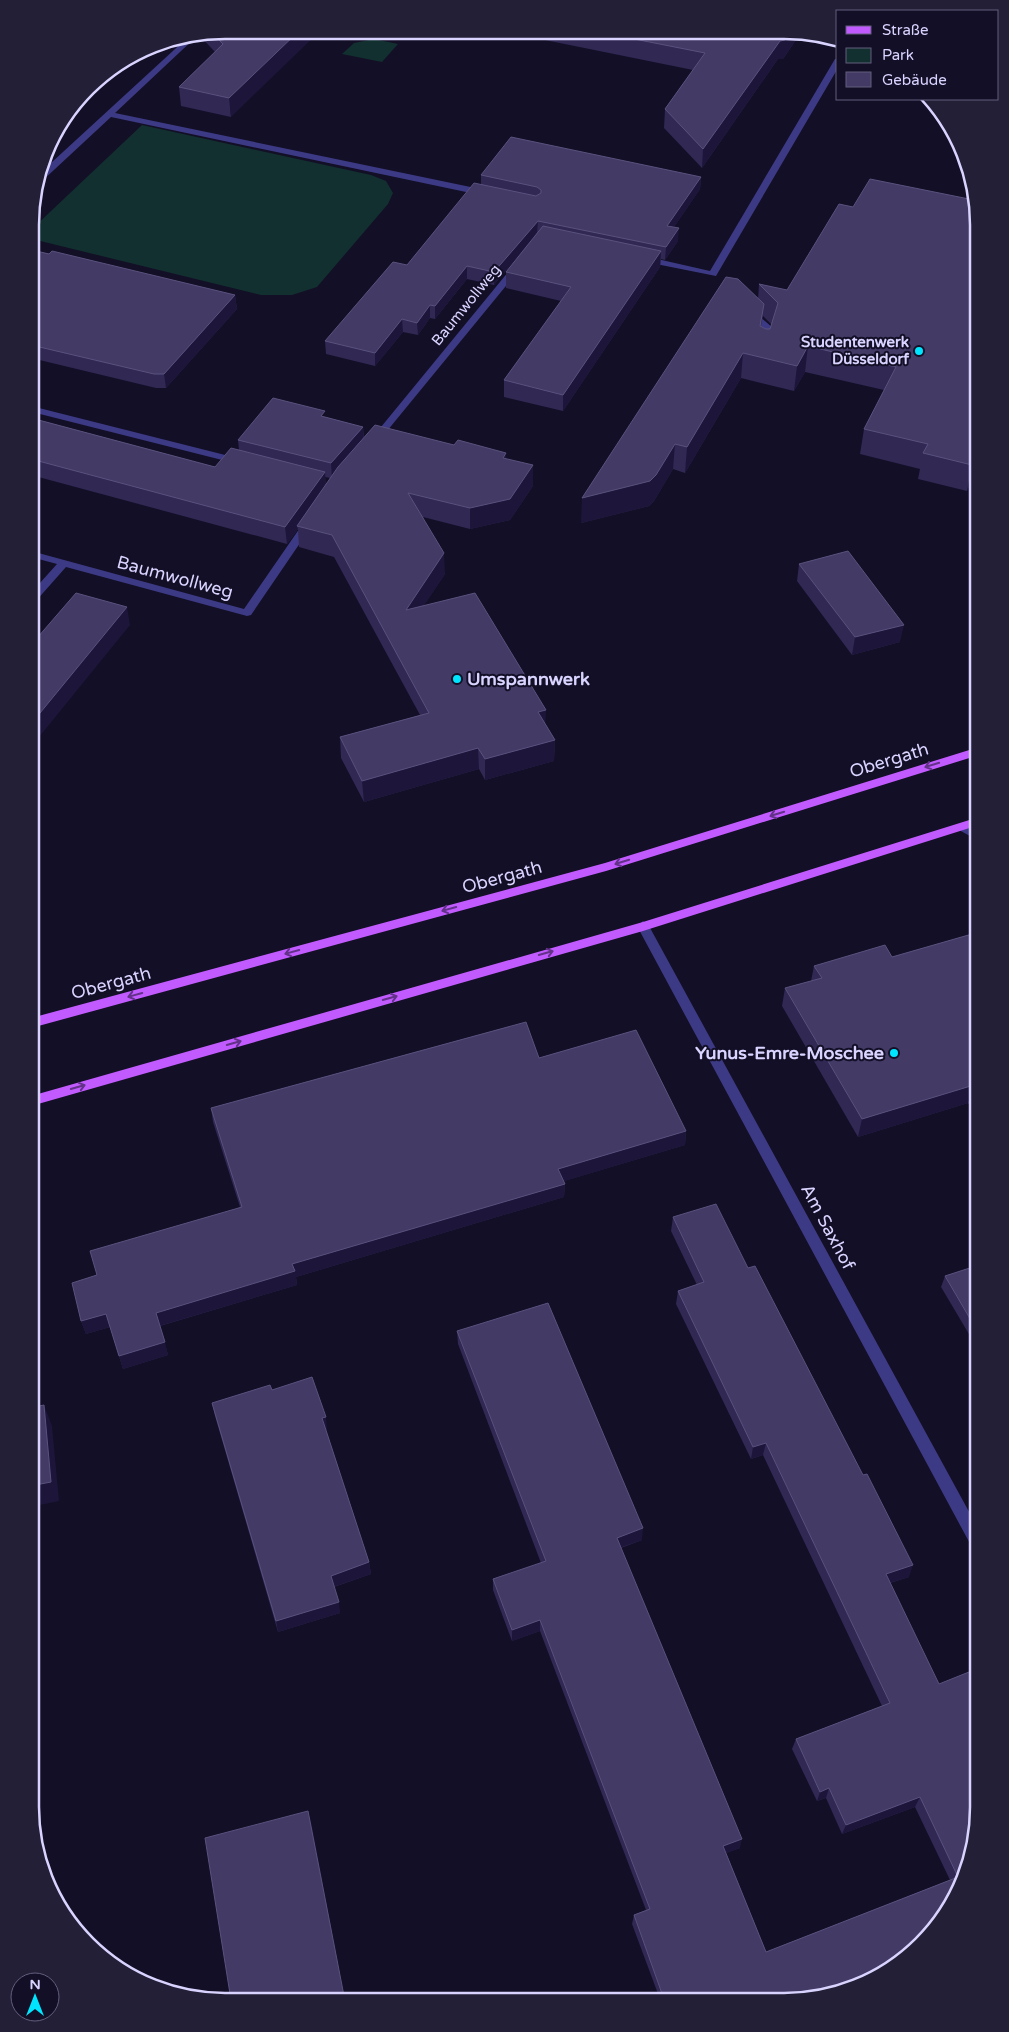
<svg xmlns="http://www.w3.org/2000/svg" width="1009" height="2032" font-family="'Varela Round',sans-serif">
	<style>
		.green { fill: #12302f }
		.lines { fill: none; stroke-linecap: round; stroke-linejoin: round }
		.minor { fill: #3d3a85; fill-rule: evenodd }
		.major { fill: #c25bff; fill-rule: evenodd }
		.wall { fill: #312854; fill-rule: evenodd }
		.shaded-wall { fill: #1d163a }
		.building { fill: #433a66; stroke: #5a527e }
		.oneway { stroke: #623188 }
		.poi-dot { fill: #00e5ff; stroke: #130f26; stroke-width: 2 }
		.labels { text-anchor: middle; dominant-baseline: central; stroke-width: 4; stroke-linejoin: round; paint-order: stroke }
		.far-street-label { font-size: 15px; fill: #d9d4ff; stroke: #130f26 }
		.far-poi-label { font-size: 15px; font-weight: bold; fill: #d9d4ff; stroke: #130f26; text-anchor: end }
		.street-label { font-size: 18px; fill: #d9d4ff; stroke: #130f26 }
		.poi-label { font-size: 18px; font-weight: bold; fill: #d9d4ff; stroke: #130f26; text-anchor: start }
		.rim { fill: none; stroke: #d9d4ff; stroke-width: 2.5 }
	</style>
	<rect width="100%" height="100%" fill="#130f26"/>
	<path class="green" d="M374 39 398 44 382 62 342 54 354 43Z
		M142 125 371 175 386 181 393 193 388 204 317 287 292 295H261L32 239V229Z"/>
	<g class="lines">
		<path class="minor" d="M197 36 115 113 485 190 489 193 485 196 111 117 41 182H37L39 174 187 38Z
			M835 59H838V68L716 276 641 261 640 259 644 256 710 271Z
			M516 265 520 268 519 270 378 442H372V438L513 266Z
			M750 308 773 328 768 347 765 348 760 345 763 329 746 311Z
			M35 407 241 459 243 461 238 464 32 412 31 408Z
			M308 521 313 524 251 615 247 616 66 567 35 602 31 603V593L57 564 31 557V551L244 609 304 522Z
			M963 823 979 831V841L959 830 957 827Z
			M643 921 649 926 979 1530V1553L974 1551 637 926Z"/>
		<path class="major" d="M979 747V755L606 871 31 1028V1018L605 863Z
			M979 817V825L643 931 31 1106V1096L643 922Z"/>
	</g>
	<path class="wall" d="M225 30 231 117 181 106 179 87 215 52 199 35Z
		M485 32 800 34 783 59H778L702 168 664 128 665 109 693 70 540 39Z
		M151 45 128 66 120 64Z
		M481 175 701 177 700 189 674 227 678 241 665 260 661 259 660 267 563 411 504 397V380L561 301 506 288V272L537 233 494 285 467 279 435 319 430 318 418 335 403 332 375 366 326 354 325 341 407 265 481 185Z
		M853 207 979 225V464L967 491 918 479 920 469 860 454 864 429 884 390 805 372 794 391 741 378 685 473 673 469 654 501 649 506 581 523 758 299 759 284 787 290ZM763 316 772 325 770 329H766L761 326Z
		M32 250 235 295 237 309 166 388H156L31 358Z
		M325 417 363 427 364 438 454 445 506 453V459L533 486 510 520 470 529 423 517 445 574 424 605 545 724 555 740 554 761 485 780 479 769 364 802 341 758 340 737 420 715 334 557 299 547 298 529 287 544 31 475V418L215 467 239 450 238 440ZM325 477 330 478 326 485Z
		M799 564 900 642 852 655 797 581Z
		M979 932V1120L968 1103 858 1137 782 1006 785 988 811 981 814 966 892 957Z
		M539 1058 686 1131 685 1145 564 1181 565 1184 564 1197 296 1277 297 1285 160 1326 168 1355 123 1369 110 1327 86 1334 81 1321 97 1275 240 1207 213 1122 211 1108Z
		M673 1217 748 1268 909 1577 890 1583 964 1881 784 2002H661L632 1924 634 1915 646 1910 540 1631 512 1641 493 1590V1579L541 1563 458 1344 457 1331 642 1540 621 1548 740 1848 726 1853 766 1952 950 1880 915 1807 842 1834 826 1798 817 1801 792 1749 796 1739 882 1706 763 1455 751 1459 676 1304 678 1291 697 1285 671 1231Z
		M979 1265V1351L941 1287 945 1276Z
		M272 1390 327 1430H326L369 1562 371 1574 334 1587 340 1613 278 1632 215 1416 212 1403Z"/>
	<path class="shaded-wall" d="M300 30 320 31 231 117 229 98Z
		M790 34H800L783 59H778L702 168 703 149 780 41Z
		M151 45 128 66 127 60Z
		M701 177 700 189 666 239 667 226Z
		M538 221 537 233 494 285V272Z
		M679 228 678 241 665 260 666 247Z
		M661 251 660 267 563 411V395Z
		M467 266V279L435 319V306Z
		M235 295 237 309 166 388 164 374Z
		M430 305V318L418 335 417 323Z
		M402 319 403 332 375 366V353Z
		M808 346 805 372 794 391 797 366Z
		M743 353 741 378 685 473 687 447Z
		M363 427 364 443 332 479 331 463Z
		M675 444 673 469 654 501 649 506 581 523 582 498Z
		M979 451V464L967 491 972 465Z
		M506 453V474L503 458Z
		M533 465V486L510 520 470 529V508Z
		M325 472 326 488 297 526 298 529 287 544 285 527Z
		M444 553 445 574 407 631 406 610Z
		M127 607 130 625 31 747V724Z
		M904 625 900 642 852 655 855 637Z
		M546 710 545 731 538 712Z
		M555 740 554 761 485 780V759Z
		M478 748 479 769 364 802 362 781Z
		M974 1085 968 1103 858 1137 862 1119Z
		M686 1131 685 1145 558 1183V1169Z
		M565 1184 564 1197 296 1277 297 1285 159 1326 156 1313 292 1264Z
		M106 1314 110 1327 86 1334 81 1321Z
		M165 1342 168 1355 123 1369 119 1356Z
		M44 1405 52 1426 59 1501 30 1507V1486Z
		M326 1417 327 1430 324 1431 322 1418Z
		M766 1443 763 1455 751 1459 753 1447Z
		M643 1528 642 1540 616 1549 617 1538Z
		M369 1562 371 1574 333 1587 331 1576Z
		M913 1565 909 1577 882 1585 886 1574Z
		M339 1602 340 1613 278 1632 276 1621Z
		M540 1620V1631L512 1641V1630Z
		M829 1788 826 1798 817 1801 820 1792Z
		M920 1797 915 1807 842 1834 846 1825Z
		M308 1811 312 1826 345 2001Z
		M742 1839 740 1848 721 1855 723 1846Z"/>
	<path class="building" d="M225 30H300L229 98 179 87 223 44 212 33Z
		M599 32 790 34 785 40 780 41 703 149 665 109 705 53Z
		M511 137 701 177 667 226 679 228 666 247 538 221 494 272 467 266 435 306 430 305 417 323 402 319 375 353 325 341 393 262 407 265 474 183 536 196 541 193V190L537 187 481 175Z
		M870 179 969 199 973 191 979 225V451L972 465 923 453 928 444 864 429 896 367 808 346 797 366 743 353 687 447 675 444 656 475 650 481 582 498 726 277 738 279 764 304 760 326 766 329H770L778 303 759 284 787 290 839 204 853 207Z
		M543 226 661 251 563 395 504 380 571 287 506 272Z
		M32 250 49 254 52 251 235 295 164 374H154L31 345Z
		M273 398 325 411 321 416 363 427 331 463 238 440Z
		M31 418 215 467 231 448 325 472 285 527 31 459Z
		M375 425 454 445 458 440 506 453 503 458 533 465 510 499 470 508 408 493 444 553 406 610 475 593 546 710 538 712 555 740 485 759 478 748 362 781 340 737 429 713 332 535 297 526 338 467Z
		M848 551 904 625 855 637 799 564Z
		M76 593 127 607 31 724V645Z
		M979 932V1093L974 1085 862 1119 785 988 822 978 814 966 885 945 892 957Z
		M526 1022 539 1058 636 1030 686 1131 558 1169 565 1184 292 1264 295 1271 156 1313 165 1342 119 1356 106 1314 81 1321 72 1283 97 1275 90 1251 242 1207 211 1108Z
		M716 1204 748 1268 755 1266 863 1475 867 1474 913 1565 886 1574 939 1684 979 1668V1820L964 1881 939 1926 893 1969 846 1992 784 2002H665L634 1915 650 1909 540 1620 512 1630 493 1579 546 1561 457 1331 548 1303 643 1528 617 1538 742 1839 723 1846 766 1952 958 1877 920 1797 846 1825 829 1788 820 1792 796 1739 890 1703 766 1443 753 1447 678 1291 704 1282 673 1217Z
		M979 1265V1334L945 1276Z
		M312 1377 326 1417 322 1418 369 1562 331 1576 339 1602 276 1621 212 1403 270 1385 272 1390Z
		M44 1405 51 1482 30 1486V1408Z
		M308 1811 345 2001 231 2000 205 1838Z"/>
	<defs><path id="oneway-shaft" d="M-6 0H5M1.5-3L5.5 0L1.5 3" fill="none" stroke-width="1.6" stroke-linecap="round" stroke-linejoin="round" transform="scale(1.25)"/></defs>
	<g class="oneway">
		<use href="#oneway-shaft" transform="translate(932 765) rotate(163)"/>
		<use href="#oneway-shaft" transform="translate(777 814) rotate(163)"/>
		<use href="#oneway-shaft" transform="translate(622 862) rotate(163)"/>
		<use href="#oneway-shaft" transform="translate(449 909) rotate(165)"/>
		<use href="#oneway-shaft" transform="translate(292 952) rotate(165)"/>
		<use href="#oneway-shaft" transform="translate(546 953) rotate(-16)"/>
		<use href="#oneway-shaft" transform="translate(135 995) rotate(165)"/>
		<use href="#oneway-shaft" transform="translate(390 998) rotate(-16)"/>
		<use href="#oneway-shaft" transform="translate(234 1043) rotate(-16)"/>
		<use href="#oneway-shaft" transform="translate(78 1087) rotate(-16)"/>
	</g>
	<g class="poi-dot">
		<circle cx="919" cy="351" r="5"/>
		<circle cx="457" cy="679" r="5"/>
		<circle cx="894" cy="1053" r="5"/>
	</g>
	<g class="labels">
		<g class="far-street-label">
			<text transform="translate(466 305) rotate(-51)">Baumwollweg</text>
		</g>
		<g class="far-poi-label">
			<text x="909" y="342">Studentenwerk<tspan x="909" dy="17">Düsseldorf</tspan></text>
		</g>
		<g class="street-label">
			<text transform="translate(175 577) rotate(15)">Baumwollweg</text>
			<text transform="translate(889 760) rotate(-17)">Obergath</text>
			<text transform="translate(502 877) rotate(-15)">Obergath</text>
			<text transform="translate(111 983) rotate(-15)">Obergath</text>
			<text transform="translate(828 1227) rotate(62)">Am Saxhof</text>
		</g>
		<g class="poi-label">
			<text x="467" y="679">Umspannwerk</text>
			<text x="884" y="1053" text-anchor="end">Yunus-Emre-Moschee</text>
		</g>
	</g>
	<path d="M0 0H1009V2032H0ZM225 39H784A186 186 0 0 1 970 225V1807A186 186 0 0 1 784 1993H225A186 186 0 0 1 39 1807V225A186 186 0 0 1 225 39Z" fill="#231f37" fill-rule="evenodd"/>
	<path class="rim" d="M225 39H784A186 186 0 0 1 970 225V1807A186 186 0 0 1 784 1993H225A186 186 0 0 1 39 1807V225A186 186 0 0 1 225 39Z"/>
	<rect x="836" y="10" width="162" height="90" fill="#130f26" stroke="#625e7d"/>
	<rect x="846" y="26" width="25" height="8" fill="#c25bff" stroke="#625e7d"/>
	<text x="882" y="35" font-size="15" fill="#d9d4ff">Straße</text>
	<rect x="846" y="48" width="25" height="15" fill="#12302f" stroke="#625e7d"/>
	<text x="882" y="60" font-size="15" fill="#d9d4ff">Park</text>
	<rect x="846" y="72" width="25" height="15" fill="#433a66" stroke="#625e7d"/>
	<text x="882" y="85" font-size="15" fill="#d9d4ff">Gebäude</text>
	<g transform="translate(35 1997)"><circle r="24" fill="#130f26" stroke="#625e7d"/>
	<path d="M0-4L9 19L0 12L-9 19Z" fill="#00e5ff"/>
	<text y="-8" font-size="14" font-weight="bold" text-anchor="middle" fill="#d9d4ff">N</text>
	</g>
</svg>
